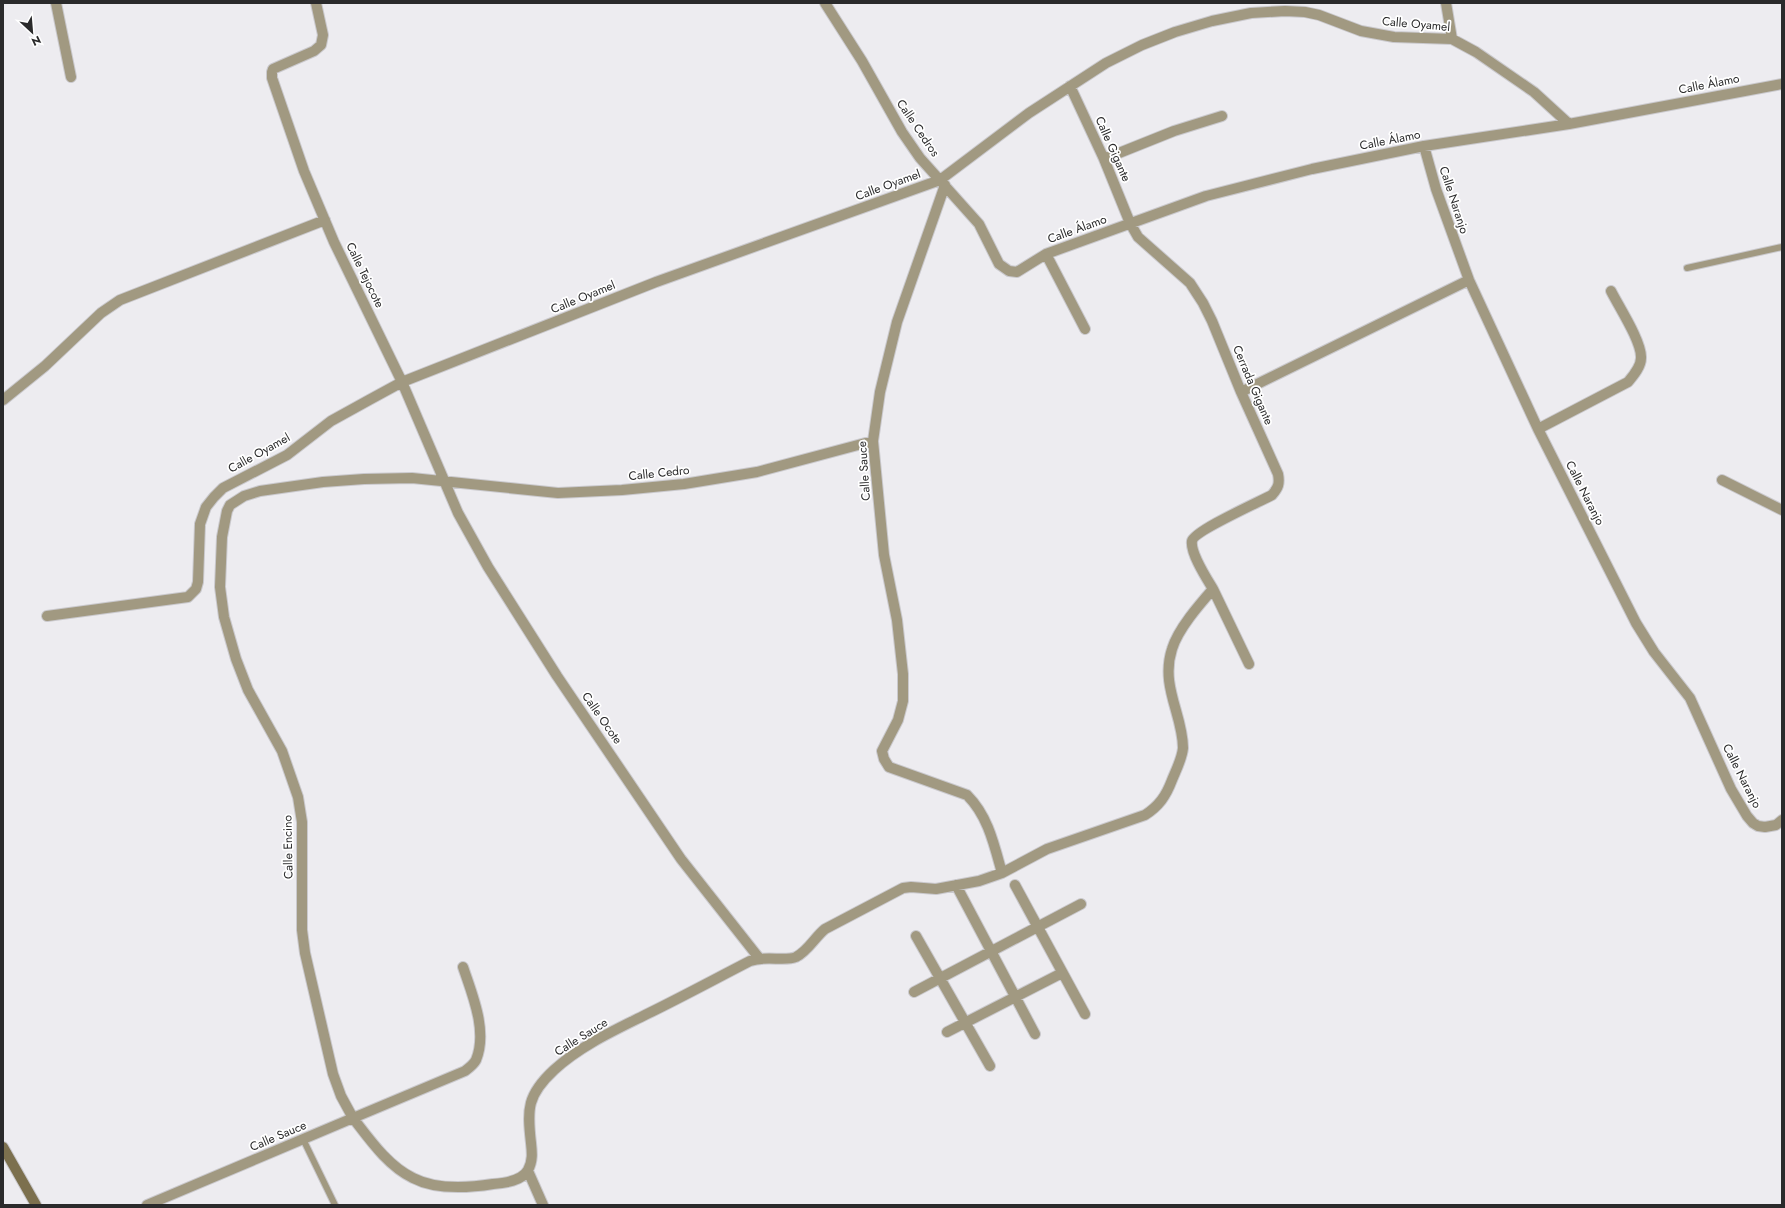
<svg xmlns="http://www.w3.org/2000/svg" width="1785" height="1208" font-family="Jost,sans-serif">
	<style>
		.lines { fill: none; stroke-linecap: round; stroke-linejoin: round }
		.service-casing { stroke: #cac9cd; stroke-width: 8 }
		.minor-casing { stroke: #cac9cd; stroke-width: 12 }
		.secondary-casing { stroke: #cac9cd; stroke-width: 12 }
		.service { stroke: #a19981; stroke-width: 6 }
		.minor { stroke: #a19981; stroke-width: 10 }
		.secondary { stroke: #7c704e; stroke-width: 10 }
		.labels { text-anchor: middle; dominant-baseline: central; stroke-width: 3.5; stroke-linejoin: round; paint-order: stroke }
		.street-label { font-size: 12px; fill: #2a2a2b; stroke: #fff }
	</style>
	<rect width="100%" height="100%" fill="#edecf0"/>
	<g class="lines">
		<defs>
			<path id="service" d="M1687 268 1782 247
				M303 1139 335 1205"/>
			<path id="minor" d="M56 3 71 77
				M316 3 323 35 321 45 314 51 273 69 272 72V78L304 171 334 242 402 382 458 513 488 567 557 676 681 859 759 958
				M825 3 862 61 902 132 920 158 979 224 999 264 1009 271 1017 272 1046 254 1206 196 1312 169 1424 146 1569 124 1782 84
				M1446 3 1452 39
				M1424 146 1436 189 1469 280 1538 429 1636 623 1654 652 1690 698 1731 789 1747 816 1753 823 1758 826 1765 827 1776 825 1782 820
				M1104 159 1174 131 1222 116
				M945 185 897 322 880 392 873 441 884 555 897 620 903 674V701L898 720 882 751 884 759 889 767 967 795C988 816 994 844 1002 873
				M1046 254 1085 329
				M1241 392 1469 280
				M3 400 45 366 101 313 120 300 325 220
				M1538 429 1628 382C1633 376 1641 367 1641 358 1642 342 1619 307 1611 291
				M1722 480 1782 510
				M1213 589 1249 664
				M47 616 188 597 196 589 198 582 200 524 206 507 214 497 223 488 287 455 331 421 369 400 402 382 656 282 940 180 1029 113 1106 63 1142 45 1175 32 1212 21 1251 13 1285 11 1305 12 1319 15 1361 31 1394 37 1452 39 1476 52 1534 92 1569 124
				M956 885 1035 1034
				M1015 885 1085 1014
				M916 936 990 1066
				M463 967C472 994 488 1031 476 1060 474 1064 469 1068 465 1071L353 1118 341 1096 333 1074 305 953 302 930V822L298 797 282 751 248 690 236 659 224 617 220 587 222 537 227 511 230 505 244 496 260 491 323 482 364 479 412 478 558 493 622 490 684 484 757 472 873 441
				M914 992 1081 904
				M947 1032 1062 973
				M528 1171 543 1205
				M147 1205 353 1118C370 1140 388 1166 413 1178 436 1190 468 1188 493 1184 505 1183 522 1181 528 1170 533 1161 532 1152 531 1143 527 1109 527 1095 554 1070 580 1046 613 1031 645 1015 680 998 715 979 750 961 767 955 784 962 796 957 808 951 815 937 825 929L903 888 911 887 936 889 979 881 1002 873 1047 849 1145 815C1159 806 1166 796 1172 780 1176 770 1182 759 1183 748 1183 715 1160 686 1172 649 1178 629 1199 605 1213 589 1207 579 1190 553 1192 541 1194 531 1259 502 1272 495 1278 488 1280 484 1278 474L1241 392 1212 321 1203 303 1190 283 1138 237 1130 223 1104 159 1070 86"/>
			<path id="secondary" d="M3 1147 36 1205"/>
		</defs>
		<use href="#service" class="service-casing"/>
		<use href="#minor" class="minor-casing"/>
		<use href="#secondary" class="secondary-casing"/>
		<use href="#service" class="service"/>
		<use href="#minor" class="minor"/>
		<use href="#secondary" class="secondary"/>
	</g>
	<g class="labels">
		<g class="street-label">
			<text transform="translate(1416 24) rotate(5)">Calle Oyamel</text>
			<text transform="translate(1709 84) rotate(-11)">Calle Álamo</text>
			<text transform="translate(918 128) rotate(56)">Calle Cedros</text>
			<text transform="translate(1390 140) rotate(-11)">Calle Álamo</text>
			<text transform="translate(1113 149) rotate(66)">Calle Gigante</text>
			<text transform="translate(888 185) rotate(-20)">Calle Oyamel</text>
			<text transform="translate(1454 200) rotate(72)">Calle Naranjo</text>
			<text transform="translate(1077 229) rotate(-20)">Calle Álamo</text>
			<text transform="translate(365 275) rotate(64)">Calle Tejocote</text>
			<text transform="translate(583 297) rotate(-22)">Calle Oyamel</text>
			<text transform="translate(1253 385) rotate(67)">Cerrada Gigante</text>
			<text transform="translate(259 453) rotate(-29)">Calle Oyamel</text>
			<text transform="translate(864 471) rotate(-94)">Calle Sauce</text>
			<text transform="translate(659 473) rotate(-6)">Calle Cedro</text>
			<text transform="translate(1585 493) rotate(63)">Calle Naranjo</text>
			<text transform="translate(602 718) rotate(55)">Calle Ocote</text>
			<text transform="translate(1742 776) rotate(63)">Calle Naranjo</text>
			<text transform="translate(288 847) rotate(-91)">Calle Encino</text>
			<text transform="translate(581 1037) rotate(-32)">Calle Sauce</text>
			<text transform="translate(278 1136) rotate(-23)">Calle Sauce</text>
		</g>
	</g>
	<rect width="1785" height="1208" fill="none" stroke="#2a2a2b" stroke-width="8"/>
	<g transform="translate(32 32) rotate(154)" stroke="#ffffff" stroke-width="3" paint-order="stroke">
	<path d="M0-3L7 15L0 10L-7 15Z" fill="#2a2a2b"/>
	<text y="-6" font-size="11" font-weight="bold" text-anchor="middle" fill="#2a2a2b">N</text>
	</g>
</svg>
